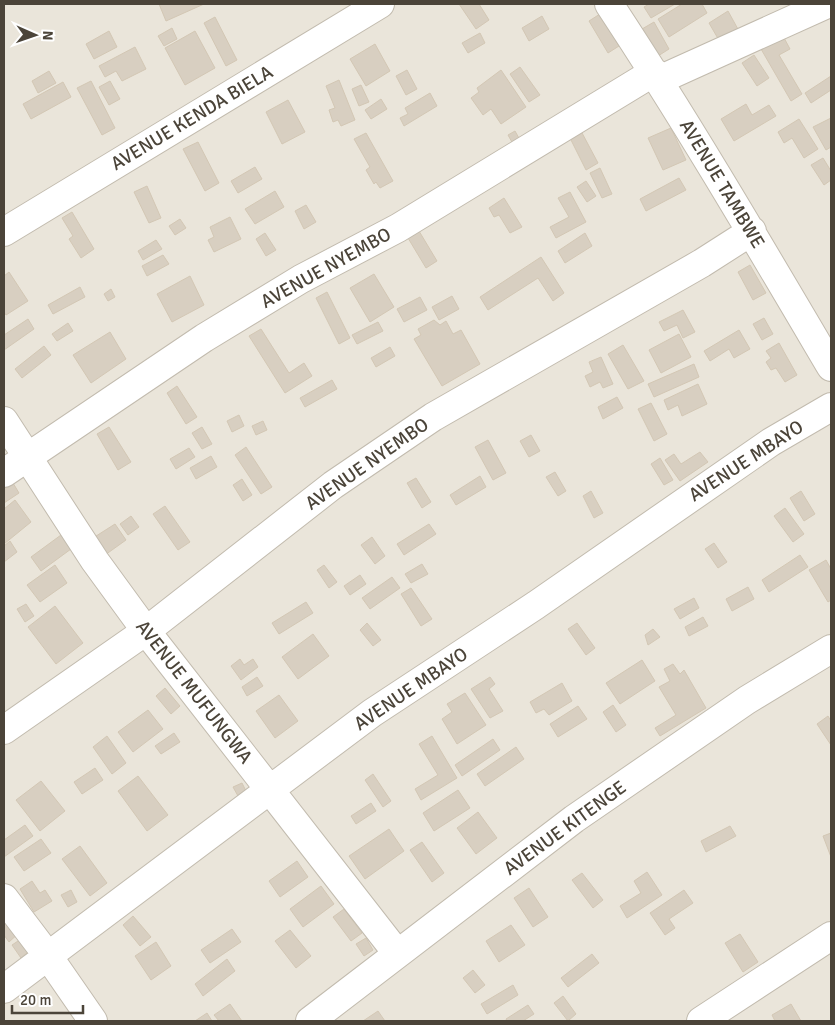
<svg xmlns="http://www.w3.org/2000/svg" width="835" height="1025" font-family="Signika,sans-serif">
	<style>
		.residential { fill: #eae5da }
		.building { fill: #d8cfc1; stroke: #d3c7b4 }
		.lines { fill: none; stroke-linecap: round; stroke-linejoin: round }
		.minor-casing { stroke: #c2bbae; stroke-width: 30 }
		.minor { stroke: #fff; stroke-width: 28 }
		.labels { text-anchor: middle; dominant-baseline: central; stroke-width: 4.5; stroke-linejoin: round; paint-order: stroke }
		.street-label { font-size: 19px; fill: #4b4439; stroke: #fff }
	</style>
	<rect width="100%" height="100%" fill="#f6f3ec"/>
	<path class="residential" d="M4 4H831V1021H4Z"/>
	<path class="building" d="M159 4H204L166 21Z
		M459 4H479L489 20 476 29Z
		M649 4H675L651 18 644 7Z
		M682 4H702L707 13 669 37 658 19Z
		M728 11 739 31 720 42 709 23Z
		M600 14 619 46 608 53 589 21Z
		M542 16 549 29 529 41 522 28Z
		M215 17 237 60 226 66 204 23Z
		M654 22 669 49 658 56 642 29Z
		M172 28 177 39 164 46 158 36Z
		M109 31 117 47 94 59 86 44Z
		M195 31 215 68 185 85 165 48Z
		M480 33 485 43 468 53 462 43Z
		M783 36 790 49 779 55 802 94 791 101 761 49Z
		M375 44 390 71 366 86 350 59Z
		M135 47 146 69 122 81 116 71 105 77 99 66Z
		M754 55 769 78 757 86 742 63Z
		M520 67 540 95 529 102 510 74Z
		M407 70 417 89 406 95 396 76Z
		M501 70 526 107 501 124 491 109 483 115 471 98 479 92 477 88Z
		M49 71 56 83 38 93 32 81Z
		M831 76V90L811 103 805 93Z
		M339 80 355 120 341 126 338 120 333 122 329 110 335 108 326 86Z
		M91 81 115 128 102 135 77 88Z
		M110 81 120 99 109 105 99 87Z
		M63 82 71 97 31 119 23 104Z
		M361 85 369 102 359 106 352 89Z
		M430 93 437 106 404 126 400 118 408 114 405 108Z
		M381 99 387 109 371 119 365 110Z
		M288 100 305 132 282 144 266 112Z
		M746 104 752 115 769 105 776 116 734 141 721 119Z
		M831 118V147L826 150 813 127Z
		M799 119 818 149 804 158 792 138 784 143 778 132Z
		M671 128 686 160 663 170 648 138Z
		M515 131 520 140 513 144 508 135Z
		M581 131 598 163 586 170 570 138Z
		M366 133 393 181 380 188 376 182 374 184 366 170 370 167 354 139Z
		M198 142 219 183 205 191 183 149Z
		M823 158 831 171V180L824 185 811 165Z
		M255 167 262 179 238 193 231 181Z
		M600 168 612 194 602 198 590 173Z
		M679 178 686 190 646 211 640 199Z
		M586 181 596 196 587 202 577 187Z
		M147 186 161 218 149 223 134 192Z
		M275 191 284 207 255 224 245 209Z
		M570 192 586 222 556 238 550 227 569 217 558 198Z
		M504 198 522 227 510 233 499 215 494 217 489 208Z
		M306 205 316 222 304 229 295 211Z
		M72 212 94 249 81 258 69 239 73 236 62 218Z
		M230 217 241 239 214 252 208 240 214 237 210 227Z
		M180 219 186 228 175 235 169 226Z
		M419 231 437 261 426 268 408 238Z
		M265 233 276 250 266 256 256 239Z
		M585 233 592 246 565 263 558 251Z
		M156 240 162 249 143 260 138 251Z
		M163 255 169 264 147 276 142 266Z
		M541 257 564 293 553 301 538 278 488 310 480 297Z
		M750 265 766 293 753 300 738 272Z
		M9 272 28 301 6 315 4 312V276Z
		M374 274 394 307 370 322 350 288Z
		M190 276 204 305 172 322 157 294Z
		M80 287 85 297 53 314 48 305Z
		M111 289 115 297 108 301 104 294Z
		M327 292 350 338 339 344 316 298Z
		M452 296 459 309 439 320 432 307Z
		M420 297 427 310 404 322 397 309Z
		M683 310 695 332 683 338 677 325 664 331 659 322Z
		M764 318 773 334 762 340 753 324Z
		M28 319 34 329 4 350V335Z
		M434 320 440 325 446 321 453 334 461 330 480 364 442 386 414 339 421 335 418 329Z
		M378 322 383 331 357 344 352 335Z
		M68 323 73 331 57 341 52 334Z
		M261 329 289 373 304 363 312 376 285 393 249 336Z
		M739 330 750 349 734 358 729 349 710 361 704 351Z
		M110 332 126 359 91 383 73 355Z
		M679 334 691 357 661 373 649 350Z
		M779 343 797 375 785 382 776 368 771 370 766 362 771 358 766 351Z
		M623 345 644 381 628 389 608 354Z
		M44 346 51 355 22 378 15 369Z
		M390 347 395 356 376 367 371 358Z
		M601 357 613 384 603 388 600 382 590 387 585 376 593 372 589 362Z
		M694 364 699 377 654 397 648 384Z
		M332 380 337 389 305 407 300 398Z
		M698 384 707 404 682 416 678 405 668 410 664 400Z
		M177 386 197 417 186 424 167 393Z
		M617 397 623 408 603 419 598 407Z
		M651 403 667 434 654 441 638 409Z
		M239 415 244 426 232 432 227 421Z
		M263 421 267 430 256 435 252 426Z
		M109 427 131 462 118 470 97 434Z
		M202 427 212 444 202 449 192 433Z
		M531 435 540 451 529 457 520 441Z
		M488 440 506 473 493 480 475 447Z
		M246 447 272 487 261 494 235 455Z
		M189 448 195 457 176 469 170 459Z
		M700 452 708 462 680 481 665 460 674 454 681 464Z
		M211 456 217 467 196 479 190 468Z
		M660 458 673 480 664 485 651 464Z
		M555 472 566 491 558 496 546 477Z
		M480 476 486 487 456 505 450 495Z
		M416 478 431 502 422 508 407 483Z
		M242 479 252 495 243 501 233 485Z
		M13 483 19 493 4 503V488Z
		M591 491 603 513 594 518 583 496Z
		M801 491 815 514 804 521 790 498Z
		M15 500 31 522 4 544V509Z
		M165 506 190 542 178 550 153 514Z
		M785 508 804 534 793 542 774 516Z
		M131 516 139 527 128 535 120 524Z
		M115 524 126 540 105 555 93 538Z
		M429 524 436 534 404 555 397 544Z
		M61 535 71 549 41 571 31 557Z
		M372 537 385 556 375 564 361 545Z
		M10 541 17 552 4 562V546Z
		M714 543 727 562 718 568 705 549Z
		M800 555 808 567 769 592 762 580Z
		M826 560 831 569V600L828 602 809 570Z
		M422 564 428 574 411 583 405 574Z
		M55 565 67 583 40 602 27 585Z
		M324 565 337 582 329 588 317 570Z
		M360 575 366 584 350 595 344 586Z
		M392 577 400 588 370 609 362 598Z
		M748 587 754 599 732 611 726 599Z
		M411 588 432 619 421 626 401 594Z
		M694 598 699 608 680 619 674 609Z
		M306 602 313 613 279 634 272 623Z
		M26 604 34 616 25 622 17 609Z
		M55 606 83 643 56 664 28 627Z
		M703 617 708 626 689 636 685 627Z
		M367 623 381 640 373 646 360 630Z
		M577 623 595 648 586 655 568 629Z
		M653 629 660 637 648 645 645 635Z
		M313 634 329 656 298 679 282 657Z
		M240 659 244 665 253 659 258 667 241 680 231 666Z
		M642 660 655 681 620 704 606 683Z
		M673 664 680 674 684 670 706 708 660 736 655 728 676 715 659 687 670 681 664 669Z
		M257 677 263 686 247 696 242 687Z
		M490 677 495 684 489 689 503 711 490 718 471 689Z
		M562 683 572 701 549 715 544 709 536 713 530 702Z
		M165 688 180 706 171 714 156 696Z
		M465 693 486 725 457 744 442 719 452 712 447 704Z
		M279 695 298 721 275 738 256 711Z
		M613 705 626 725 616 732 603 712Z
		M578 706 587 719 558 737 550 724Z
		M148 710 163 729 133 752 118 732Z
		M828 716 831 721V745L817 724Z
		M174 733 180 742 161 754 155 746Z
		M107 736 126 763 112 774 93 747Z
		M432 736 457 778 421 800 415 789 438 775 419 744Z
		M493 739 500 750 462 776 455 765Z
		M516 747 524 759 485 786 477 774Z
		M95 768 103 780 82 794 74 782Z
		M373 774 391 801 383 807 365 780Z
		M138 776 168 815 147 831 118 791Z
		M41 781 65 811 40 831 16 800Z
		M242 783 246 791 238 796 233 787Z
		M458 790 470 808 434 831 423 813Z
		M371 803 376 811 356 824 351 816Z
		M478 812 497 838 476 854 457 828Z
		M25 825 33 836 4 857V840Z
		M730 826 736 836 706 852 701 841Z
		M389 829 404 851 365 879 349 856Z
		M831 833V857L823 836Z
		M41 839 51 853 24 871 14 857Z
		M422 842 444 873 432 882 410 850Z
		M80 846 107 883 90 896 62 859Z
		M297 861 308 877 280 897 269 881Z
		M647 872 662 895 627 918 620 906 641 893 634 881Z
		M582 873 603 900 593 908 572 880Z
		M32 881 40 893 45 890 52 901 34 912 20 889Z
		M321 886 334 904 303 927 290 909Z
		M529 888 548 917 533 927 514 898Z
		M71 890 77 902 68 907 61 895Z
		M684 890 693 903 669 919 675 928 665 935 650 913Z
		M344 909 362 933 351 941 333 917Z
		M4 912 20 932 9 942 4 935Z
		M133 916 151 937 140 946 123 925Z
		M511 925 525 945 499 962 486 941Z
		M232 929 241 942 210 963 201 950Z
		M290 930 311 956 296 968 275 941Z
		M740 934 758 962 743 972 725 943Z
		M24 937 32 949 21 958 12 945Z
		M366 938 373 950 364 956 356 944Z
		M156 942 171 966 151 980 135 956Z
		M592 954 599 963 568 987 561 978Z
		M227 959 235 971 203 996 195 984Z
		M473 970 485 985 475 993 463 978Z
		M513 985 518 995 487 1014 481 1004Z
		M563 996 576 1014 568 1021 554 1003Z
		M230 1004 242 1021H219L214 1015Z
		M791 1004 801 1021H775L772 1015Z
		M528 1005 534 1014 523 1021H507L506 1019Z
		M378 1011 385 1021H363Z
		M207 1013 212 1021H195Z"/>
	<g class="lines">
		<defs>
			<path id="minor" d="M609 4C687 122 759 245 831 367
				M659 80 827 4
				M4 232 380 4
				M4 421 95 561 146 631 397 953
				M4 473 204 338 301 279 398 228 654 72
				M4 730 146 631 333 485 433 417 702 263 752 231
				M4 898 48 956 93 1021
				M4 989 372 713 536 605 771 442 831 407
				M310 1021 574 819 747 700 831 649
				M701 1021 831 936"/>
		</defs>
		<use href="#minor" class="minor-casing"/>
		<use href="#minor" class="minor"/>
	</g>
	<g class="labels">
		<g class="street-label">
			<text transform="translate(192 118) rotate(-31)">AVENUE KENDA BIELA</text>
			<text transform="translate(722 184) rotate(59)">AVENUE TAMBWE</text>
			<text transform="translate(326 268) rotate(-29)">AVENUE NYEMBO</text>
			<text transform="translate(746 461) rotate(-33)">AVENUE MBAYO</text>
			<text transform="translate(367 464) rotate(-35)">AVENUE NYEMBO</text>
			<text transform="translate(411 689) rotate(-34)">AVENUE MBAYO</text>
			<text transform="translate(194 692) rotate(52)">AVENUE MUFUNGWA</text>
			<text transform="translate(565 828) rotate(-36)">AVENUE KITENGE</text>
		</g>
	</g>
	<rect width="835" height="1025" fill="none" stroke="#4b4439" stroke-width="10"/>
	<g transform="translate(35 35) rotate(92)" stroke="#ffffff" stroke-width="4" paint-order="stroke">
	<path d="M0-4L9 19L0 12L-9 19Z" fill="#4b4439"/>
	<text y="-8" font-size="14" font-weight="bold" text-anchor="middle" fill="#4b4439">N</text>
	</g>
	<path d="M12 1005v8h71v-8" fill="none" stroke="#4b4439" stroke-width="2.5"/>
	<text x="20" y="1005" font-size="15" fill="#4b4439" stroke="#ffffff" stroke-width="4" paint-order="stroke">20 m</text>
</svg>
